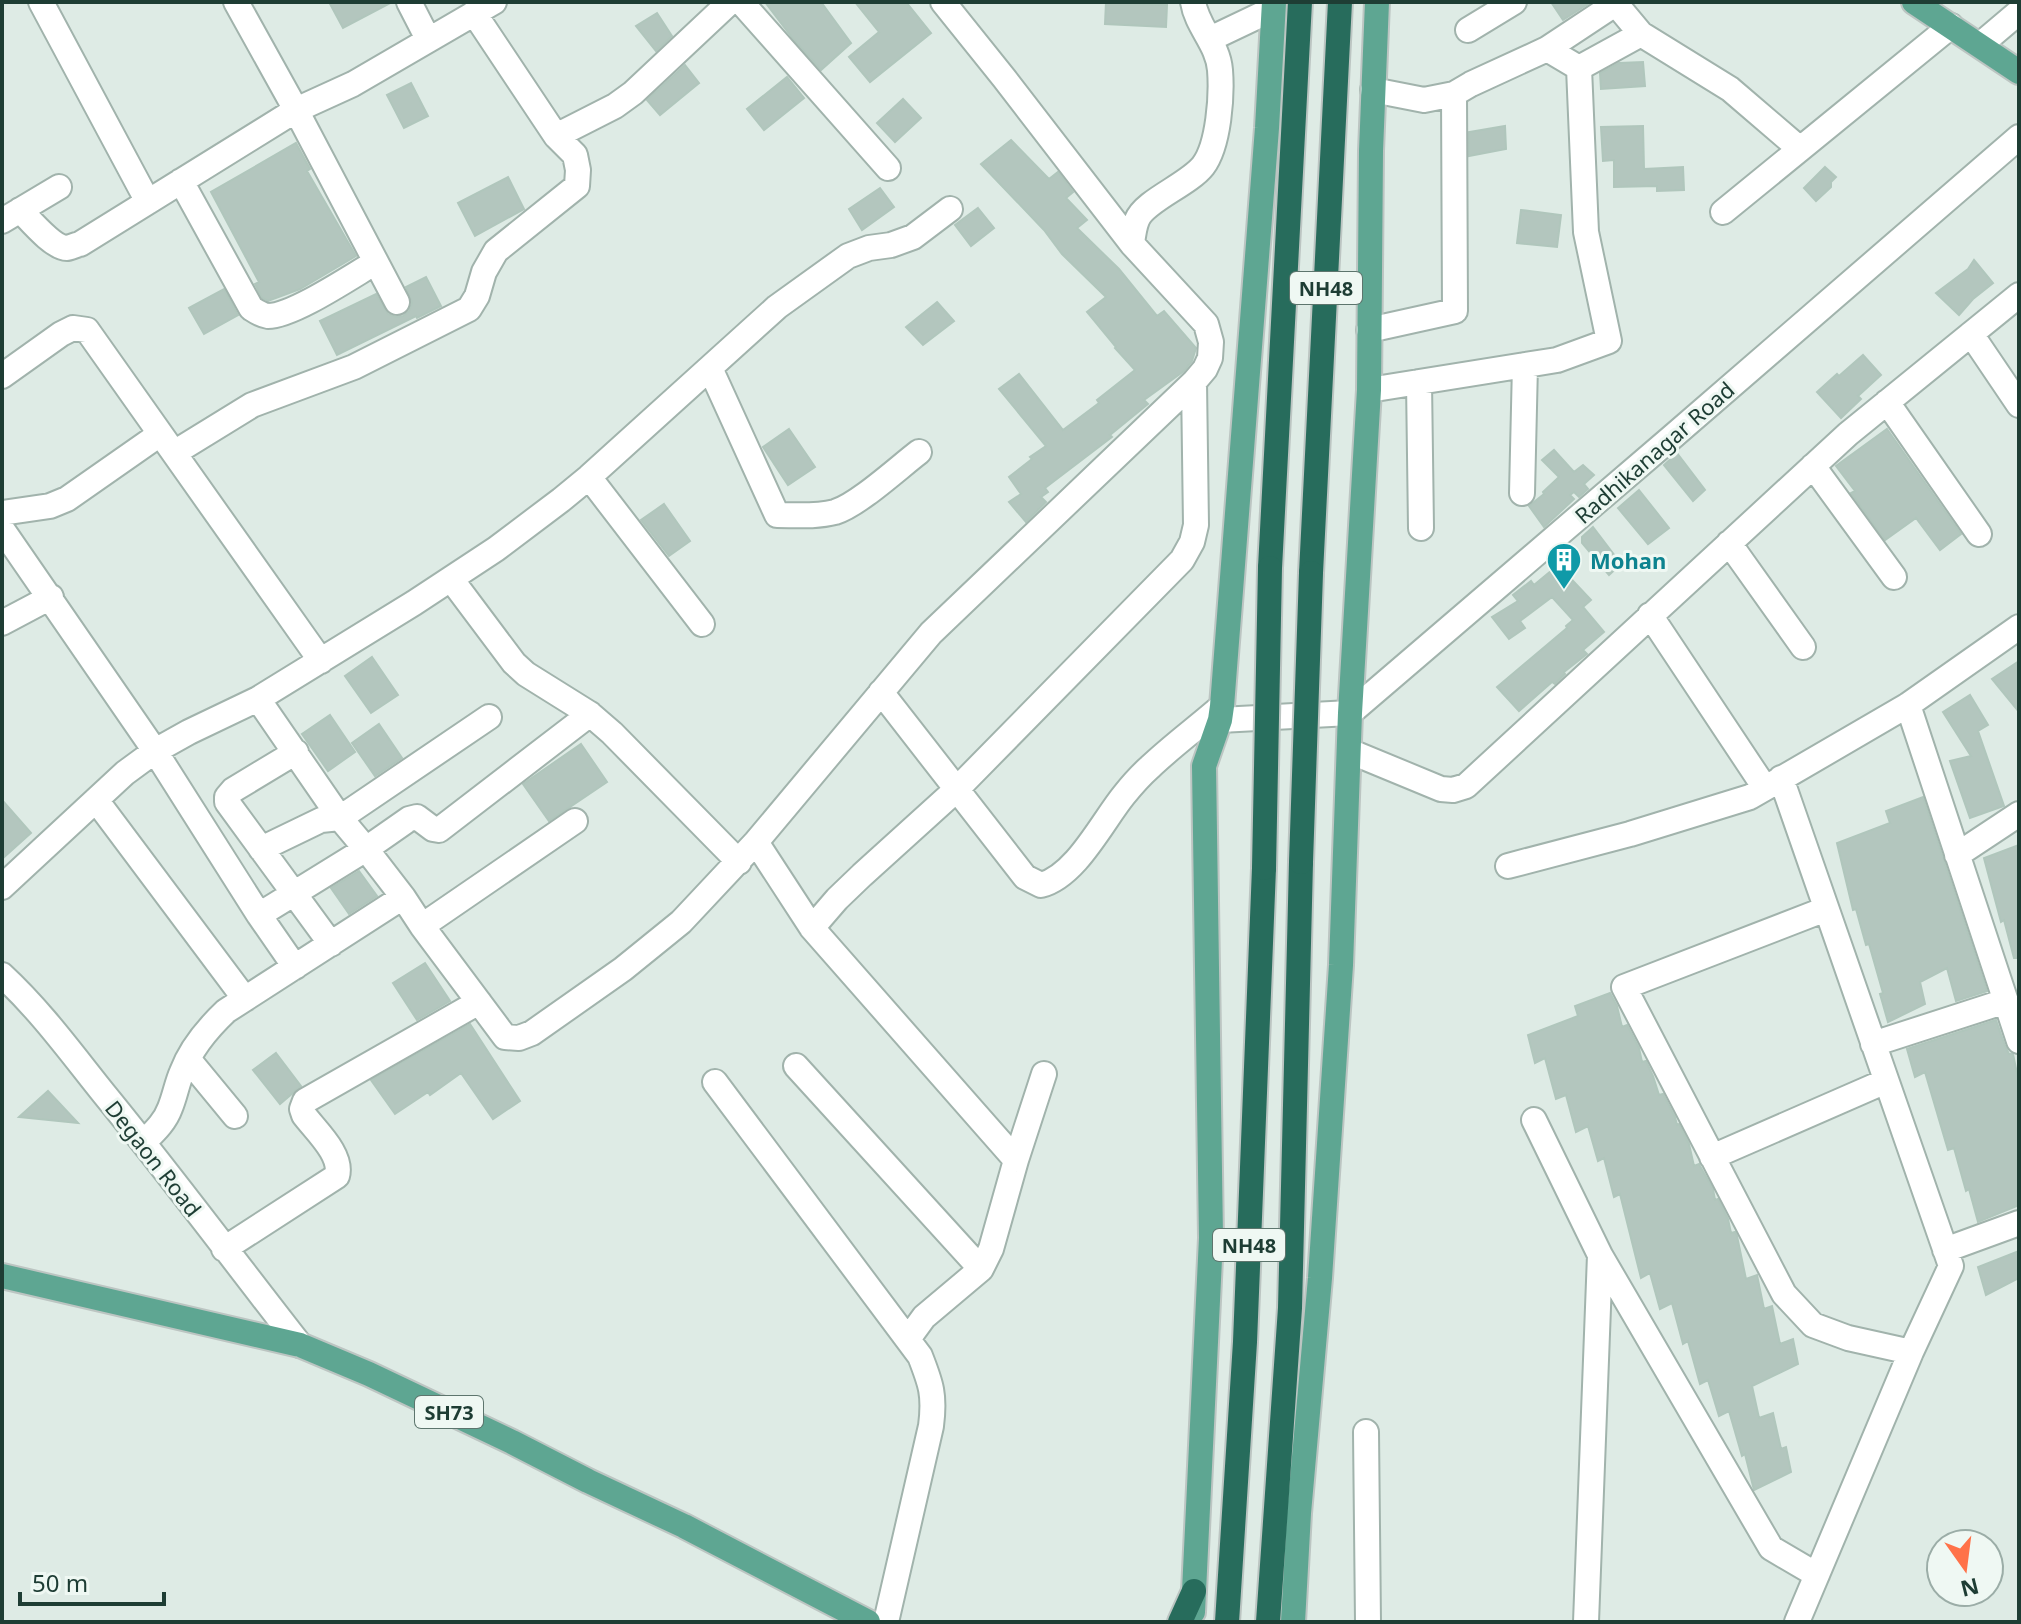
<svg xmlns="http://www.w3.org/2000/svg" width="2021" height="1624" font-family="'Noto Sans',sans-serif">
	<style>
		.building { fill: #b3c6be; stroke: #b0c6bc; stroke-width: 2 }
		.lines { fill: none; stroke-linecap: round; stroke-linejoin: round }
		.minor-casing { stroke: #a1b3ac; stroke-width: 28 }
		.major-casing { stroke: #bcc5c2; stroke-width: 28 }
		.highway-casing { stroke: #bcc5c2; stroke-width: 28 }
		.minor { stroke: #fff; stroke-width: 24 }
		.major { stroke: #5ea692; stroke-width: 24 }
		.highway { stroke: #276c5c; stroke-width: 24 }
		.highway-bridge-casing { stroke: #bcc5c2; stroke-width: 28; stroke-linecap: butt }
		.highway-bridge { stroke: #276c5c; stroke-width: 24 }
		.labels { text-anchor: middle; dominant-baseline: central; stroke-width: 6; stroke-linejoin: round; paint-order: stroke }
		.shield { fill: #eff8f3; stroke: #5d756d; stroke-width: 2 }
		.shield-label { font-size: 20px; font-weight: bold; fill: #1e3d34 }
		.street-label { font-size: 22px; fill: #1e3d34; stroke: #eff8f3 }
		.culture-label { font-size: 22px; font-weight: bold; fill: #0d838f; stroke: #eff8f3; text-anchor: start }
	</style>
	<rect width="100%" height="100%" fill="#deebe5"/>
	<path class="building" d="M329 2H392L343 28Z
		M765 2H821L851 43 821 70 794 40Z
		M855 2H906L931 33 870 82 849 57 879 32Z
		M1106 2 1167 5 1166 27 1105 24Z
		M1551 2H1591L1563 20Z
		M657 13 672 36 656 51 636 26Z
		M1643 62 1645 86 1601 89 1600 73 1619 63Z
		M685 65 699 83 660 115 647 100Z
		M787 77 804 98 764 130 747 109Z
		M411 83 428 116 404 128 387 95Z
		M903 99 921 118 895 142 877 123Z
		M1505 126 1506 149 1469 156V132Z
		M1643 126 1644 169 1683 167 1684 190 1657 191V186L1614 187V160L1603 161 1601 127Z
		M1011 140 1049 179 1058 172 1073 192 1066 198 1087 220 1077 228 1119 269 1157 316 1164 311 1196 348 1192 361 1184 371 1144 400 1148 404 1110 435 1112 437 1045 488 1048 492 1041 497 1046 502 1026 522 1009 502 1021 494 1009 477 1032 459 1030 457 1046 446 999 389 1019 374 1063 430 1099 403 1097 400 1135 370 1115 348 1116 347 1087 312 1106 297 1062 254 1044 230 981 164Z
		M296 143 310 169 307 171 356 256 300 289 268 301 262 298 255 284 259 282 211 192Z
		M1825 167 1836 177 1831 182V187L1816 201 1804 188Z
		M508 177 524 209 475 236 458 203Z
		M880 188 894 207 862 230 849 209Z
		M978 208 994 228 971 246 955 225Z
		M1521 210 1561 215 1557 247 1517 243Z
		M1974 260 1993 283 1973 299 1959 315 1936 293 1968 269Z
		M426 277 441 306 417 318 416 316 337 355 320 321 376 294 388 314 396 317 403 316 409 311 412 303 406 287Z
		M224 289 238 315 204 334 189 308Z
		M937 302 954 321 923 345 906 327Z
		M1863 355 1881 375 1858 396 1861 399 1841 418 1817 392 1837 374 1839 376Z
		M789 429 815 467 788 485 763 447Z
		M1887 429 1961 534 1940 550 1916 518 1885 540 1851 493 1855 491 1836 466Z
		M1554 450 1574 472 1583 465 1594 475 1584 484 1588 489 1579 497 1574 492 1570 495 1574 499 1544 527 1529 506 1544 494 1543 492 1559 477 1542 460Z
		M1677 453 1705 490 1693 501 1664 465Z
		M1639 490 1669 528 1648 544 1618 508Z
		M664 504 690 541 669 556 641 520Z
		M1593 527 1621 564 1609 575 1582 543V537Z
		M1558 565 1591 600 1583 607 1604 632 1583 650 1587 654 1564 672 1565 674 1555 684 1552 682 1519 711 1497 687 1567 628 1566 626 1573 620 1552 597 1520 621 1525 628 1509 639 1492 617 1518 601 1513 595 1531 581 1534 585Z
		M372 657 398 695 371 713 345 676Z
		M2019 661V712L1992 679Z
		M1970 695 1988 725 1978 731 2004 806 1970 818 1950 761 1971 756 1943 712Z
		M330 715 355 752 328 771 302 734Z
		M379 724 402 758 375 776 352 743Z
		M581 744 607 782 549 821 523 784Z
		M1923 797 1987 991 1956 1001 1947 968 1920 982 1925 1004 1888 1022 1880 994 1883 993 1869 944 1866 945 1856 909 1853 910 1837 843 1890 823 1886 811Z
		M2 800 31 833 2 859Z
		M2019 845V958H2014L2004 920 2001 922 1984 858Z
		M359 871 377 896 349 914 331 888Z
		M425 963 450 1001 417 1020 393 983Z
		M1610 993 1617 1006 1622 1027 1627 1025 1639 1048 1642 1062 1646 1061 1653 1076 1659 1095 1663 1094 1675 1117 1677 1125 1679 1124 1689 1144 1694 1166 1699 1164 1700 1166 1713 1189 1715 1200 1718 1199 1728 1219 1731 1233 1735 1232 1737 1236 1746 1279 1757 1275 1764 1309 1772 1306 1780 1344 1793 1339 1798 1364 1752 1386 1759 1418 1773 1413 1781 1449 1786 1447 1791 1472 1754 1490 1745 1454 1742 1456 1729 1411 1719 1416 1708 1380 1700 1384 1688 1341 1683 1344 1672 1303 1660 1309 1650 1273 1641 1278 1620 1194 1614 1197 1604 1158 1598 1161 1588 1126 1576 1132 1566 1095 1556 1099 1545 1058 1535 1063 1528 1035 1578 1016 1575 1006Z
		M1996 1020 2005 1046 2009 1054H2013L2019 1083V1205L1978 1222 1969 1189 1966 1191 1954 1148 1948 1150 1925 1072 1915 1077 1907 1049Z
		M470 1024 520 1101 493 1119 461 1073 430 1095 428 1092 395 1114 371 1080Z
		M276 1053 301 1086 280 1104 253 1070Z
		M48 1091 78 1123 19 1117Z
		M2019 1251V1278L1986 1295 1978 1267Z"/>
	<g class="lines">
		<defs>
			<path id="minor" d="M41 2 148 202
				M236 2 296 110 397 302
				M409 2 428 39
				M741 2 888 168
				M1616 4 1641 34 1730 89 1800 149
				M1468 30 1514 2
				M1210 39 1273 9
				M1980 45 2019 12
				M1579 68 1641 34
				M1373 90 1424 100 1454 94 1471 84 1547 49 1618 2
				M556 136 615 106 633 93 730 2
				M181 181 251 308C257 312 261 315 268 316 293 316 352 276 376 262
				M20 210C30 220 53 248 67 248 69 248 78 244 80 244L296 110 353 84 494 2
				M1723 212 1951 26
				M2 221 59 187
				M1132 244C1133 236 1134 227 1137 220 1144 201 1188 185 1203 166 1219 145 1222 95 1220 70 1218 44 1197 27 1193 2
				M1369 330 1455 311 1454 94
				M1971 334 2019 405
				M710 368 777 515C795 515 816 517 835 512 858 505 898 468 919 452
				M2 376 61 334 73 328 87 330 321 661
				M1419 382 1421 528
				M1369 390 1557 360 1609 341 1586 232 1579 68 1547 49
				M1887 402 1979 534
				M174 453 252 405 354 367 469 309 477 296 484 272 496 251 577 186 578 170 575 155 556 136 474 13
				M1813 466 1894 577
				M589 477 702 624
				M1522 493 1525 365
				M2 513 50 506 67 499 160 434
				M2 529 155 751 259 915 295 967
				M1729 543 1803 647
				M451 579 514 663 526 674 590 714 612 733 739 862
				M1650 615 1765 788
				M2 623 51 597
				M881 692 1025 877 1041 885C1076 876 1102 822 1124 795 1132 785 1141 775 1150 767 1172 746 1198 727 1222 706
				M258 699 340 818 366 849 403 897 422 926 505 1037 519 1038 532 1033 623 969 681 922 756 842 931 633 1194 382 1205 369 1210 358 1211 342 1206 324 1132 244 1004 78 943 2
				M1908 705 2019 1041
				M1220 720 1350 713 1671 438 2019 137
				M1349 751 1441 789 1453 790 1466 786 1848 434 2019 295
				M296 752 233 790 227 797V802L331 944
				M1781 778 1951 1266 1911 1352 1797 1622
				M96 800 245 999
				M756 842 812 928 1016 1160
				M261 849 321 820 340 818 489 717
				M1957 855 2019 814
				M1508 866 1630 834 1750 797 1908 705 2019 627
				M2 887 125 773 155 751 189 732 258 699 414 603 496 549 561 500 589 477 777 307 848 256 869 248 891 245 913 237 950 209
				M1826 909 1624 987 1784 1294 1813 1325 1848 1338 1911 1352
				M259 915 366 849 409 819 417 817 433 829 439 830 590 714
				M422 926 575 821
				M812 928 837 899 862 875 957 789 1182 560 1192 542 1196 525 1194 382
				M2 975C41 1011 72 1054 105 1095 172 1177 235 1262 300 1345
				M1873 1044 2006 1001
				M188 1059 235 1116
				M796 1066 981 1269
				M715 1082 920 1356C931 1384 935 1395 931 1426L886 1622
				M1534 1120 1600 1255
				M144 1142C154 1132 165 1122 170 1108 175 1096 177 1083 182 1072 191 1048 208 1028 226 1011L403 897
				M1712 1157 1886 1081
				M224 1249 337 1176C343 1155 316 1131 304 1115L302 1109 305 1101 479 1002
				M1945 1250 2019 1223
				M908 1339 924 1317 981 1269 991 1249 1016 1160 1044 1074
				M1366 1432 1368 1622
				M1586 1622 1600 1255 1771 1548 1817 1575"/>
			<path id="major" d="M1914 2 2019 72
				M2 1276 300 1345 369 1374 512 1442 588 1481 684 1526 868 1622
				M1193 1612 1211 1238 1204 766 1220 720 1222 706 1267 128 1274 2
				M1293 1622 1299 1513 1320 1278 1341 965 1350 713 1369 390 1371 151 1377 2"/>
			<path id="highway" d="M1270 568 1300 2
				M1311 573 1340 2
				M1180 1622 1194 1591
				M1227 1622 1245 1342 1264 868
				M1268 1622 1290 1308 1301 862"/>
		</defs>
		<use href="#minor" class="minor-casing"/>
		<use href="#major" class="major-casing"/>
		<use href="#highway" class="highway-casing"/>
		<use href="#minor" class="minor"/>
		<use href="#major" class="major"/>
		<use href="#highway" class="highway"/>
		<defs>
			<path id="highway-bridge" d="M1301 862 1311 573
				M1264 868 1270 568"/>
		</defs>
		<use href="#highway-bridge" class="highway-bridge-casing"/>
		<use href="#highway-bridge" class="highway-bridge"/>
	</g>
	<defs>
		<symbol id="building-pin" viewBox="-11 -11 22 30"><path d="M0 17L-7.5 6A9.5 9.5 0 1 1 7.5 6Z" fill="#0f9aa8" stroke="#eff8f3"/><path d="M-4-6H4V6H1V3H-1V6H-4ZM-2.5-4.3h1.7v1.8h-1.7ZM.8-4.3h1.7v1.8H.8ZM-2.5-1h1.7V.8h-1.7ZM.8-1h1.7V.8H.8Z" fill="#fff"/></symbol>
	</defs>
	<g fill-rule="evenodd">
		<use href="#building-pin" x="1544" y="540" width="40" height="54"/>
	</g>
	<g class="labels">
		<g class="shield">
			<rect x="1290" y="272" width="72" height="32" rx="6"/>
			<rect x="1213" y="1229" width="72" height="32" rx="6"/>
			<rect x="415" y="1396" width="68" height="32" rx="6"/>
		</g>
		<g class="shield-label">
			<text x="1326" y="288">NH48</text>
			<text x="1249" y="1245">NH48</text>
			<text x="449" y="1412">SH73</text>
		</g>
		<g class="street-label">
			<text transform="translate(1654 452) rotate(-41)">Radhikanagar Road</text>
			<text transform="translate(154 1158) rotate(52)">Degaon Road</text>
		</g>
		<g class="culture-label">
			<text x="1590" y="560">Mohan</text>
		</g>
	</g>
	<rect width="2021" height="1624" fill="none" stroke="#1e3d34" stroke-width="8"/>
	<g transform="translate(1965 1568) rotate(166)"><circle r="38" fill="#eff8f3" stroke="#9bada7" stroke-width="2"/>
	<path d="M0-6L14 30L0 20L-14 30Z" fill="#ff7249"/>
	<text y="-12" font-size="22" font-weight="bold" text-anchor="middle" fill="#1e3d34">N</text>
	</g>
	<path d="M20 1592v12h144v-12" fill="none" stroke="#1e3d34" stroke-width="4"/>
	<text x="32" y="1592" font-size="24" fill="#1e3d34" stroke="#eff8f3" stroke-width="6" paint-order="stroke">50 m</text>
</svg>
